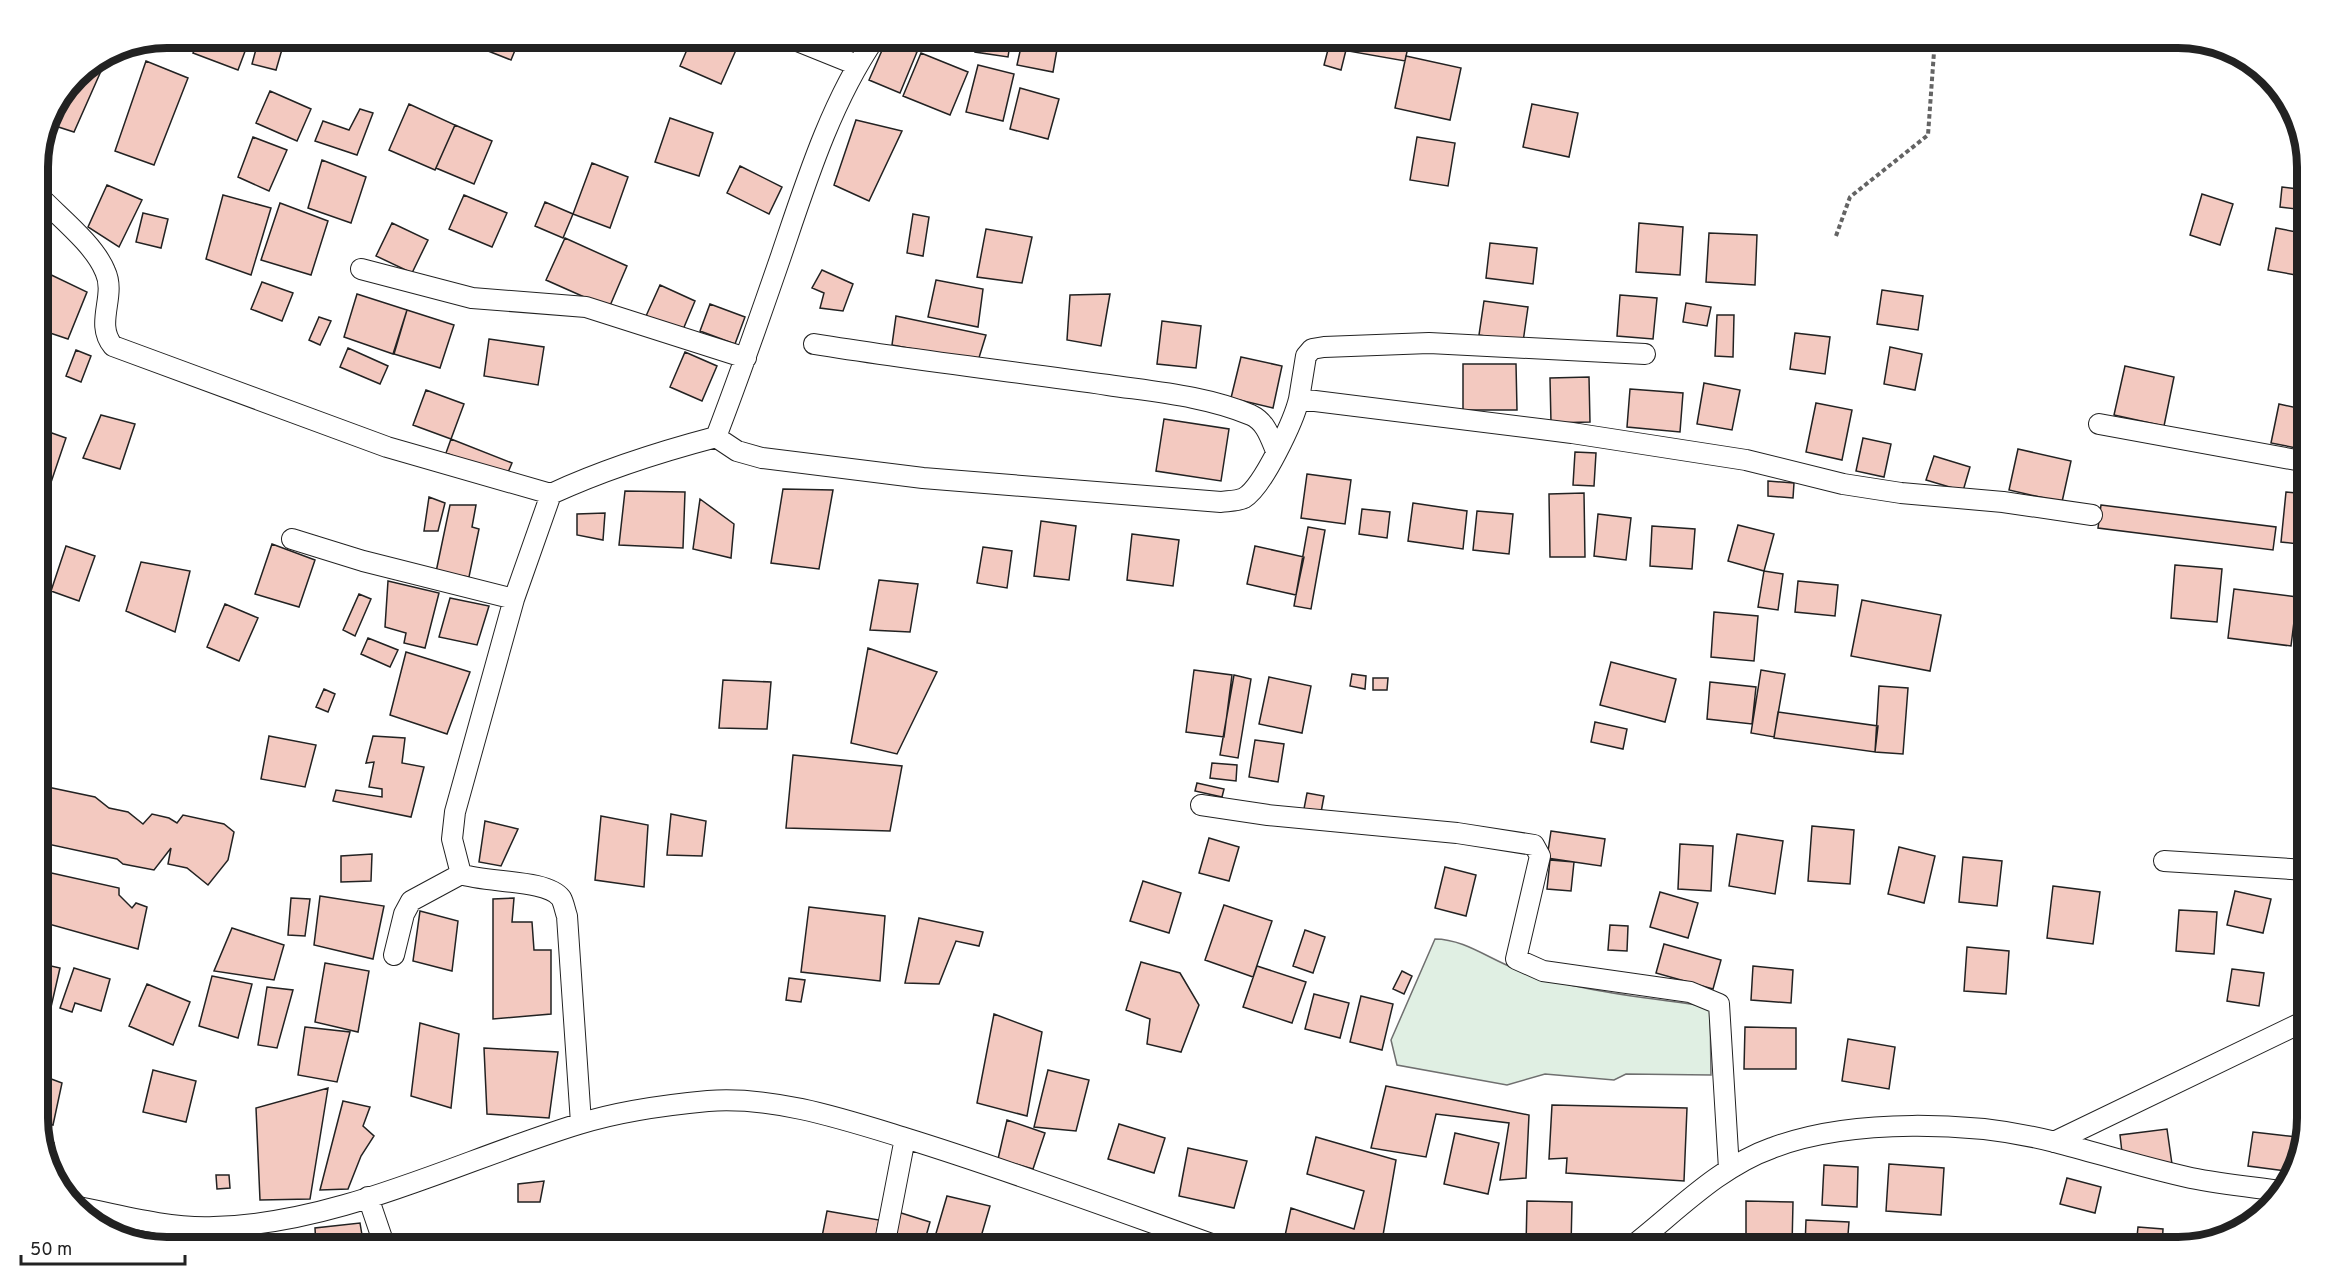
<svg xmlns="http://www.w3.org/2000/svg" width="2345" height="1285" font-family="Overpass,sans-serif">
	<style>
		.green { fill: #e0efe3; stroke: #6f6f6f; stroke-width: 1.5 }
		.building { fill: #f3c9c0; stroke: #222; stroke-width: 1.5 }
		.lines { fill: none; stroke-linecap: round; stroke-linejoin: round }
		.minor-casing { stroke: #222; stroke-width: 22 }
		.path { stroke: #646464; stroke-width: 4; stroke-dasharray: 4.5 3; stroke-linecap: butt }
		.minor { stroke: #fff; stroke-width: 20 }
		.rim { fill: none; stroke: #222; stroke-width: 8 }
	</style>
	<rect width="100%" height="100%" fill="#fff"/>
	<path class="green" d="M1435 939C1464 939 1489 959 1516 969 1577 992 1645 997 1710 1007L1711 1075 1626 1074 1614 1080 1545 1074 1507 1085 1397 1065 1391 1040Z"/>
	<path class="building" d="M199 38H250L238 70 193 53Z
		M259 38 285 39 276 70 252 64Z
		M356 38H382L380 49 354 43Z
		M476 38H520L511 60 473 45Z
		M584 38H626L622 51Z
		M692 38H732L740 41 721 84 680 66Z
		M977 38H1011L1008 57 975 52Z
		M1023 38H1059L1053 72 1017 65Z
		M1331 38H1349L1341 70 1324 65Z
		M1350 38H1410L1405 61 1348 51Z
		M887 39 917 52 900 93 869 80Z
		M109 53 74 132 46 123 76 75Z
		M921 53 968 72 950 115 903 96Z
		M1406 56 1461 68 1450 120 1395 108Z
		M146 61 188 78 154 165 115 151Z
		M978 65 1014 74 1003 121 966 112Z
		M1020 88 1059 99 1048 139 1010 129Z
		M270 91 311 109 297 141 256 123Z
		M409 104 455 125 435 170 389 150Z
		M1532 104 1578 113 1569 157 1523 147Z
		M360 109 373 113 357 155 315 141 323 121 349 130Z
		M670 118 713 133 699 176 655 162Z
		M856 120 902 131 869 201 834 185Z
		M455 125 492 141 474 184 436 168Z
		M253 137 287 150 269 191 238 177Z
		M1417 137 1455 143 1448 186 1410 180Z
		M322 160 366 177 351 223 308 208Z
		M592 163 628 177 610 228 573 214Z
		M740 166 782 187 769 214 727 193Z
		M107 185 142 200 119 247 88 227Z
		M2282 187 2298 189 2296 209 2280 207Z
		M2202 194 2233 204 2220 245 2190 235Z
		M223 195 271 208 251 275 206 259Z
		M464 195 507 213 492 247 449 229Z
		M545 202 573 214 563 238 535 226Z
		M280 203 328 221 311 275 261 260Z
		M143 213 168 219 161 248 136 242Z
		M913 214 929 217 923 256 907 253Z
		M392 223 428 240 412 273 376 256Z
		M1639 223 1683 227 1680 275 1636 272Z
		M2276 228 2307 234V277L2268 270Z
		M986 229 1032 237 1022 283 977 277Z
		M1709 233 1757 235 1755 285 1706 282Z
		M565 238 627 266 609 308 546 280Z
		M1490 243 1537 248 1533 284 1486 278Z
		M822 270 853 284 843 311 820 308 824 293 812 288Z
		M43 271 87 292 68 339 38 329V282Z
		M936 280 983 289 978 327 928 317Z
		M262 282 293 293 282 321 251 309Z
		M660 285 695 301 682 332 646 316Z
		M1882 290 1923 296 1918 330 1877 324Z
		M357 294 407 310 393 354 344 337Z
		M1110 294 1101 346 1067 340 1070 295Z
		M1620 295 1657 298 1653 339 1617 336Z
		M1484 301 1528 307 1523 342 1479 335Z
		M1686 303 1711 307 1707 326 1683 322Z
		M710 304 745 317 735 344 700 331Z
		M407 310 454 325 440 368 394 354Z
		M1717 315H1734L1733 357 1715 356Z
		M896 316 986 335 978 361 892 345Z
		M319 317 331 321 320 345 309 340Z
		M1162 321 1201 326 1196 368 1157 364Z
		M1795 333 1830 337 1825 374 1790 369Z
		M489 339 544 347 538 385 484 376Z
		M1890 347 1922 354 1915 390 1884 384Z
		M348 348 388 366 380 384 340 367Z
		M76 350 91 356 81 382 66 376Z
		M685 352 717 366 702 401 670 387Z
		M1241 357 1282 366 1273 408 1231 398Z
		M1463 364H1516L1517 410H1463Z
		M2125 366 2174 377 2164 426 2114 415Z
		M1589 377 1590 422 1551 423 1550 378Z
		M1704 383 1740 390 1732 430 1697 424Z
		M1630 389 1683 393 1680 432 1627 427Z
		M426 390 464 404 451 439 413 425Z
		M38 391 50 396 41 425 38 424Z
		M1816 403 1852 410 1842 460 1806 452Z
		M2279 404 2307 410V450L2271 443Z
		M101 415 135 424 120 469 83 458Z
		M1164 419 1229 429 1221 481 1156 471Z
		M49 432 66 438 44 503 38 501V450L42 451Z
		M1863 438 1891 444 1884 477 1856 471Z
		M451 439 512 463 506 477 446 453Z
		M2018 449 2071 461 2062 502 2009 490Z
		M1575 452 1596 453 1594 486 1573 485Z
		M1934 456 1970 467 1963 491 1926 480Z
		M1307 474 1351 480 1345 524 1301 518Z
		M1768 481 1794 483 1793 498 1768 496Z
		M783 489 833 490 819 569 771 563Z
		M625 491 685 492 683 548 619 545Z
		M2286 492 2307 494V545L2281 542Z
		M1584 493 1585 557H1550L1549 494Z
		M429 497 445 503 438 531H424Z
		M700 499 734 524 731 558 693 549Z
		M1413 503 1467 511 1463 549 1408 541Z
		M450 505H476L472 527 479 529 469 577 436 572Z
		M2101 505 2276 527 2273 550 2098 528Z
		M1362 509 1390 512 1387 538 1359 534Z
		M1477 511 1513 514 1509 554 1473 550Z
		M605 513 603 540 577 535V514Z
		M1598 514 1631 518 1626 560 1594 556Z
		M1041 521 1076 526 1069 580 1034 576Z
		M1738 525 1774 534 1764 571 1728 561Z
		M1652 526 1695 529 1692 569 1650 566Z
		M1308 527 1325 530 1311 609 1294 606Z
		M1132 534 1179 540 1173 586 1127 580Z
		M272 544 315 560 299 607 255 594Z
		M66 546 95 556 79 601 51 591Z
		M1255 546 1304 557 1296 595 1247 584Z
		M983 547 1012 551 1007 588 977 583Z
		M141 562 190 571 175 632 126 611Z
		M2175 565 2222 569 2217 622 2171 618Z
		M1764 571 1783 574 1778 610 1758 607Z
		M879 580 918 584 910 632 870 630Z
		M388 581 439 593 425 648 404 643 406 633 385 627Z
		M1798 581 1838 585 1835 616 1795 612Z
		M2234 589 2297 597 2291 646 2228 638Z
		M359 594 371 599 355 636 343 630Z
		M450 598 489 606 477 645 439 637Z
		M1862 600 1941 615 1930 671 1851 656Z
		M225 604 258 618 239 661 207 647Z
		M1714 612 1758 616 1754 661 1711 657Z
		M368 638 398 650 390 667 361 654Z
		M868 648 937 672 897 754 851 743Z
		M406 652 470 672 447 734 390 715Z
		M1611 662 1676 679 1665 722 1600 705Z
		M1194 670 1232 675 1224 737 1186 732Z
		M1761 670 1785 674 1774 737 1751 733Z
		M1352 674 1366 676 1365 689 1350 686Z
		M1234 675 1251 679 1238 758 1220 755Z
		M1269 677 1311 686 1302 733 1259 724Z
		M1373 678H1388L1387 690H1373Z
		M723 680 771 682 767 729 719 728Z
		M1710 682 1756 687 1752 724 1707 719Z
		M1879 686 1908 688 1903 754 1875 752Z
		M324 689 335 694 328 712 316 707Z
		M1778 712 1878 726 1875 752 1774 738Z
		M1595 722 1627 729 1623 749 1591 742Z
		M269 736 316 745 305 787 261 779Z
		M373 736 405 738 402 763 424 767 411 817 333 801 336 790 382 797V789L369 787 374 762 366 763Z
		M1255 740 1284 744 1278 782 1249 777Z
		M793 755 902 766 890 831 786 828Z
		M1212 763 1237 765 1236 781 1210 778Z
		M1197 783 1224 789 1222 797 1195 791Z
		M38 785 95 797 109 808 128 812 143 824 152 814 169 818 177 823 183 815 224 824 234 832 228 860 208 885 187 868 168 864 171 848 154 870 123 864 117 859 38 842Z
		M1307 793 1324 796 1320 818 1303 814Z
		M671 814 706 821 702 856 667 855Z
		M601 816 648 825 644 887 595 880Z
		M485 821 518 829 501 866 479 862Z
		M1812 826 1854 830 1850 884 1808 881Z
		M1551 831 1605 839 1601 866 1547 858Z
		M1737 834 1783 841 1775 894 1729 886Z
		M1209 838 1239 847 1229 881 1199 873Z
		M1680 844 1713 846 1711 891 1678 889Z
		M1899 847 1935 856 1924 903 1888 894Z
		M372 854 371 881 341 882V856Z
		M1963 857 2002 861 1997 906 1959 902Z
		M1550 860 1574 862 1571 891 1547 889Z
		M1445 867 1476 875 1466 916 1435 908Z
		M38 870 119 888V895L132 908 136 903 147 907 138 949 38 921Z
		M1143 881 1181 893 1169 933 1130 921Z
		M2053 886 2100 892 2093 944 2047 938Z
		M2235 891 2271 899 2263 933 2227 925Z
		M1660 892 1698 903 1688 938 1650 927Z
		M320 896 384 906 373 959 314 945Z
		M291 898 310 899 305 936 288 935Z
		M514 898 512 922H532L534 950H551V1014L493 1019V899Z
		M1224 905 1272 921 1253 977 1205 960Z
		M809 907 885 916 880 981 801 972Z
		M2179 910 2217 912 2214 954 2176 951Z
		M420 911 458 921 452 971 413 961Z
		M919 918 983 932 979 946 956 941 939 984 905 983Z
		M1610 925 1628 926 1627 951 1608 950Z
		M232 928 284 945 274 980 214 971Z
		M1305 930 1325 937 1313 973 1293 966Z
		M1664 944 1721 960 1713 989 1656 973Z
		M1967 947 2009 951 2006 994 1964 991Z
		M1141 962 1180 973 1199 1005 1181 1052 1147 1044 1150 1019 1126 1010Z
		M38 963 60 968 51 1007 38 1004Z
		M325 963 369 971 358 1032 315 1022Z
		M1257 966 1306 982 1292 1023 1243 1007Z
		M1753 966 1793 970 1791 1003 1751 1000Z
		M74 968 110 979 101 1011 75 1003 72 1012 60 1008Z
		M2232 969 2264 973 2259 1006 2227 1001Z
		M1402 971 1412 976 1404 994 1393 989Z
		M212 976 252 984 238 1038 199 1026Z
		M789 978 805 980 801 1002 786 1000Z
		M147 984 190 1002 173 1045 129 1026Z
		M267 987 293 990 277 1048 258 1045Z
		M1314 994 1349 1003 1340 1038 1305 1029Z
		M1361 996 1393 1004 1382 1050 1350 1042Z
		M994 1014 1042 1032 1027 1116 977 1103Z
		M420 1023 459 1034 451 1108 411 1096Z
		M305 1027 350 1032 337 1082 298 1075Z
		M1745 1027 1796 1028V1069H1744Z
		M1848 1039 1895 1047 1889 1089 1842 1081Z
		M484 1048 558 1052 549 1118 487 1114Z
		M153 1070 196 1081 186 1122 143 1112Z
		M1048 1070 1089 1080 1076 1131 1034 1127Z
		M38 1074 62 1083 53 1125 38 1122Z
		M1386 1086 1529 1115 1526 1178 1500 1180 1509 1123 1436 1114 1426 1157 1371 1148Z
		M328 1088 310 1199 260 1200 256 1108Z
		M343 1101 370 1107 363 1126 374 1136 361 1156 348 1189 320 1190Z
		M1552 1105 1687 1108 1684 1181 1566 1173 1567 1158 1549 1159Z
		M1007 1120 1045 1133 1033 1169 998 1159Z
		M1119 1124 1165 1138 1154 1173 1108 1159Z
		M2167 1129 2172 1164 2124 1170 2120 1135Z
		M2253 1132 2297 1137 2293 1172 2248 1166Z
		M1455 1133 1499 1143 1488 1194 1444 1184Z
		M1316 1137 1396 1160 1381 1247H1292L1283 1245 1291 1208 1354 1229 1364 1191 1307 1174Z
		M42 1142 54 1143 50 1166Z
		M1188 1148 1247 1161 1234 1208 1179 1196Z
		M1889 1164 1944 1168 1941 1215 1886 1211Z
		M1824 1165 1858 1167 1857 1207 1822 1205Z
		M216 1175H229L230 1188 217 1189Z
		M2067 1178 2101 1187 2095 1213 2060 1204Z
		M544 1181 540 1202H518V1184Z
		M947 1196 990 1206 978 1247H932Z
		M1527 1201 1572 1202 1571 1247H1526Z
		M1746 1201 1793 1202 1792 1247H1746Z
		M827 1211 879 1220 874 1247H820Z
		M898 1212 930 1222 923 1247H892Z
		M1806 1220 1849 1222 1847 1247H1805Z
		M360 1223 364 1247H316L315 1228Z
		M2138 1227 2163 1229 2162 1247H2136Z
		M549 1240 578 1241 577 1247H548Z
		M752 1242 772 1247H750Z
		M1888 1242H1933V1247H1888Z"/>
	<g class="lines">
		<defs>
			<path id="minor" d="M790 38 857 65
				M38 195C58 216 94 244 105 271 117 296 94 323 113 346L387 447 551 494
				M361 269 472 298 586 307 746 358
				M814 344C912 360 1010 371 1108 385 1156 392 1206 396 1251 415 1266 422 1270 437 1276 451
				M1299 399 1306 356 1312 349 1324 347 1429 343 1645 354
				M2099 424 2307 462
				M716 437C739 377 760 317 781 256 806 182 831 102 875 38
				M292 539 363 561 514 599
				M1201 805 1268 815 1457 833 1534 845 1540 856 1516 959 1543 971 1690 992 1719 1004 1729 1169
				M2164 861 2307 870
				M394 955 404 914 411 901 461 874
				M581 1123 567 916C565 911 564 903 561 898 547 879 485 883 461 874L452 839 455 812 514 599 551 494C605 469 659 452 716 437L737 451 762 458 923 478 1221 502C1227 501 1238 501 1244 498 1263 487 1294 420 1299 399L1572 433 1746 460 1843 484 1901 493 2003 502 2092 515
				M2054 1142 2307 1020
				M368 1197 385 1247
				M79 1207C122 1216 170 1229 214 1227 339 1224 461 1160 579 1124 620 1111 665 1105 708 1101 774 1096 843 1119 905 1138 1012 1171 1116 1210 1220 1247
				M210 1247 212 1228
				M884 1247 905 1138
				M1631 1247C1675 1213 1718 1167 1772 1148 1851 1118 1973 1121 2055 1142 2101 1154 2145 1168 2191 1178 2221 1184 2252 1187 2281 1191"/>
		</defs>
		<use href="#minor" class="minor-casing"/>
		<path class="path" d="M1836 236 1850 197 1928 135 1935 38"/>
		<use href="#minor" class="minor"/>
	</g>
	<path d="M0 0H2345V1285H0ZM167 48H2178A119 119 0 0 1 2297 167V1118A119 119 0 0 1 2178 1237H167A119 119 0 0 1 48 1118V167A119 119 0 0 1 167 48Z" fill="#fff" fill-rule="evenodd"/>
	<path class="rim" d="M167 48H2178A119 119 0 0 1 2297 167V1118A119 119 0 0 1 2178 1237H167A119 119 0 0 1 48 1118V167A119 119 0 0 1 167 48Z"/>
	<path d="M21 1255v9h164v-9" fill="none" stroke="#222222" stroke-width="3"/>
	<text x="30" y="1255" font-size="18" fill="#222222" stroke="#ffffff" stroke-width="4.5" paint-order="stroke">50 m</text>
</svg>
